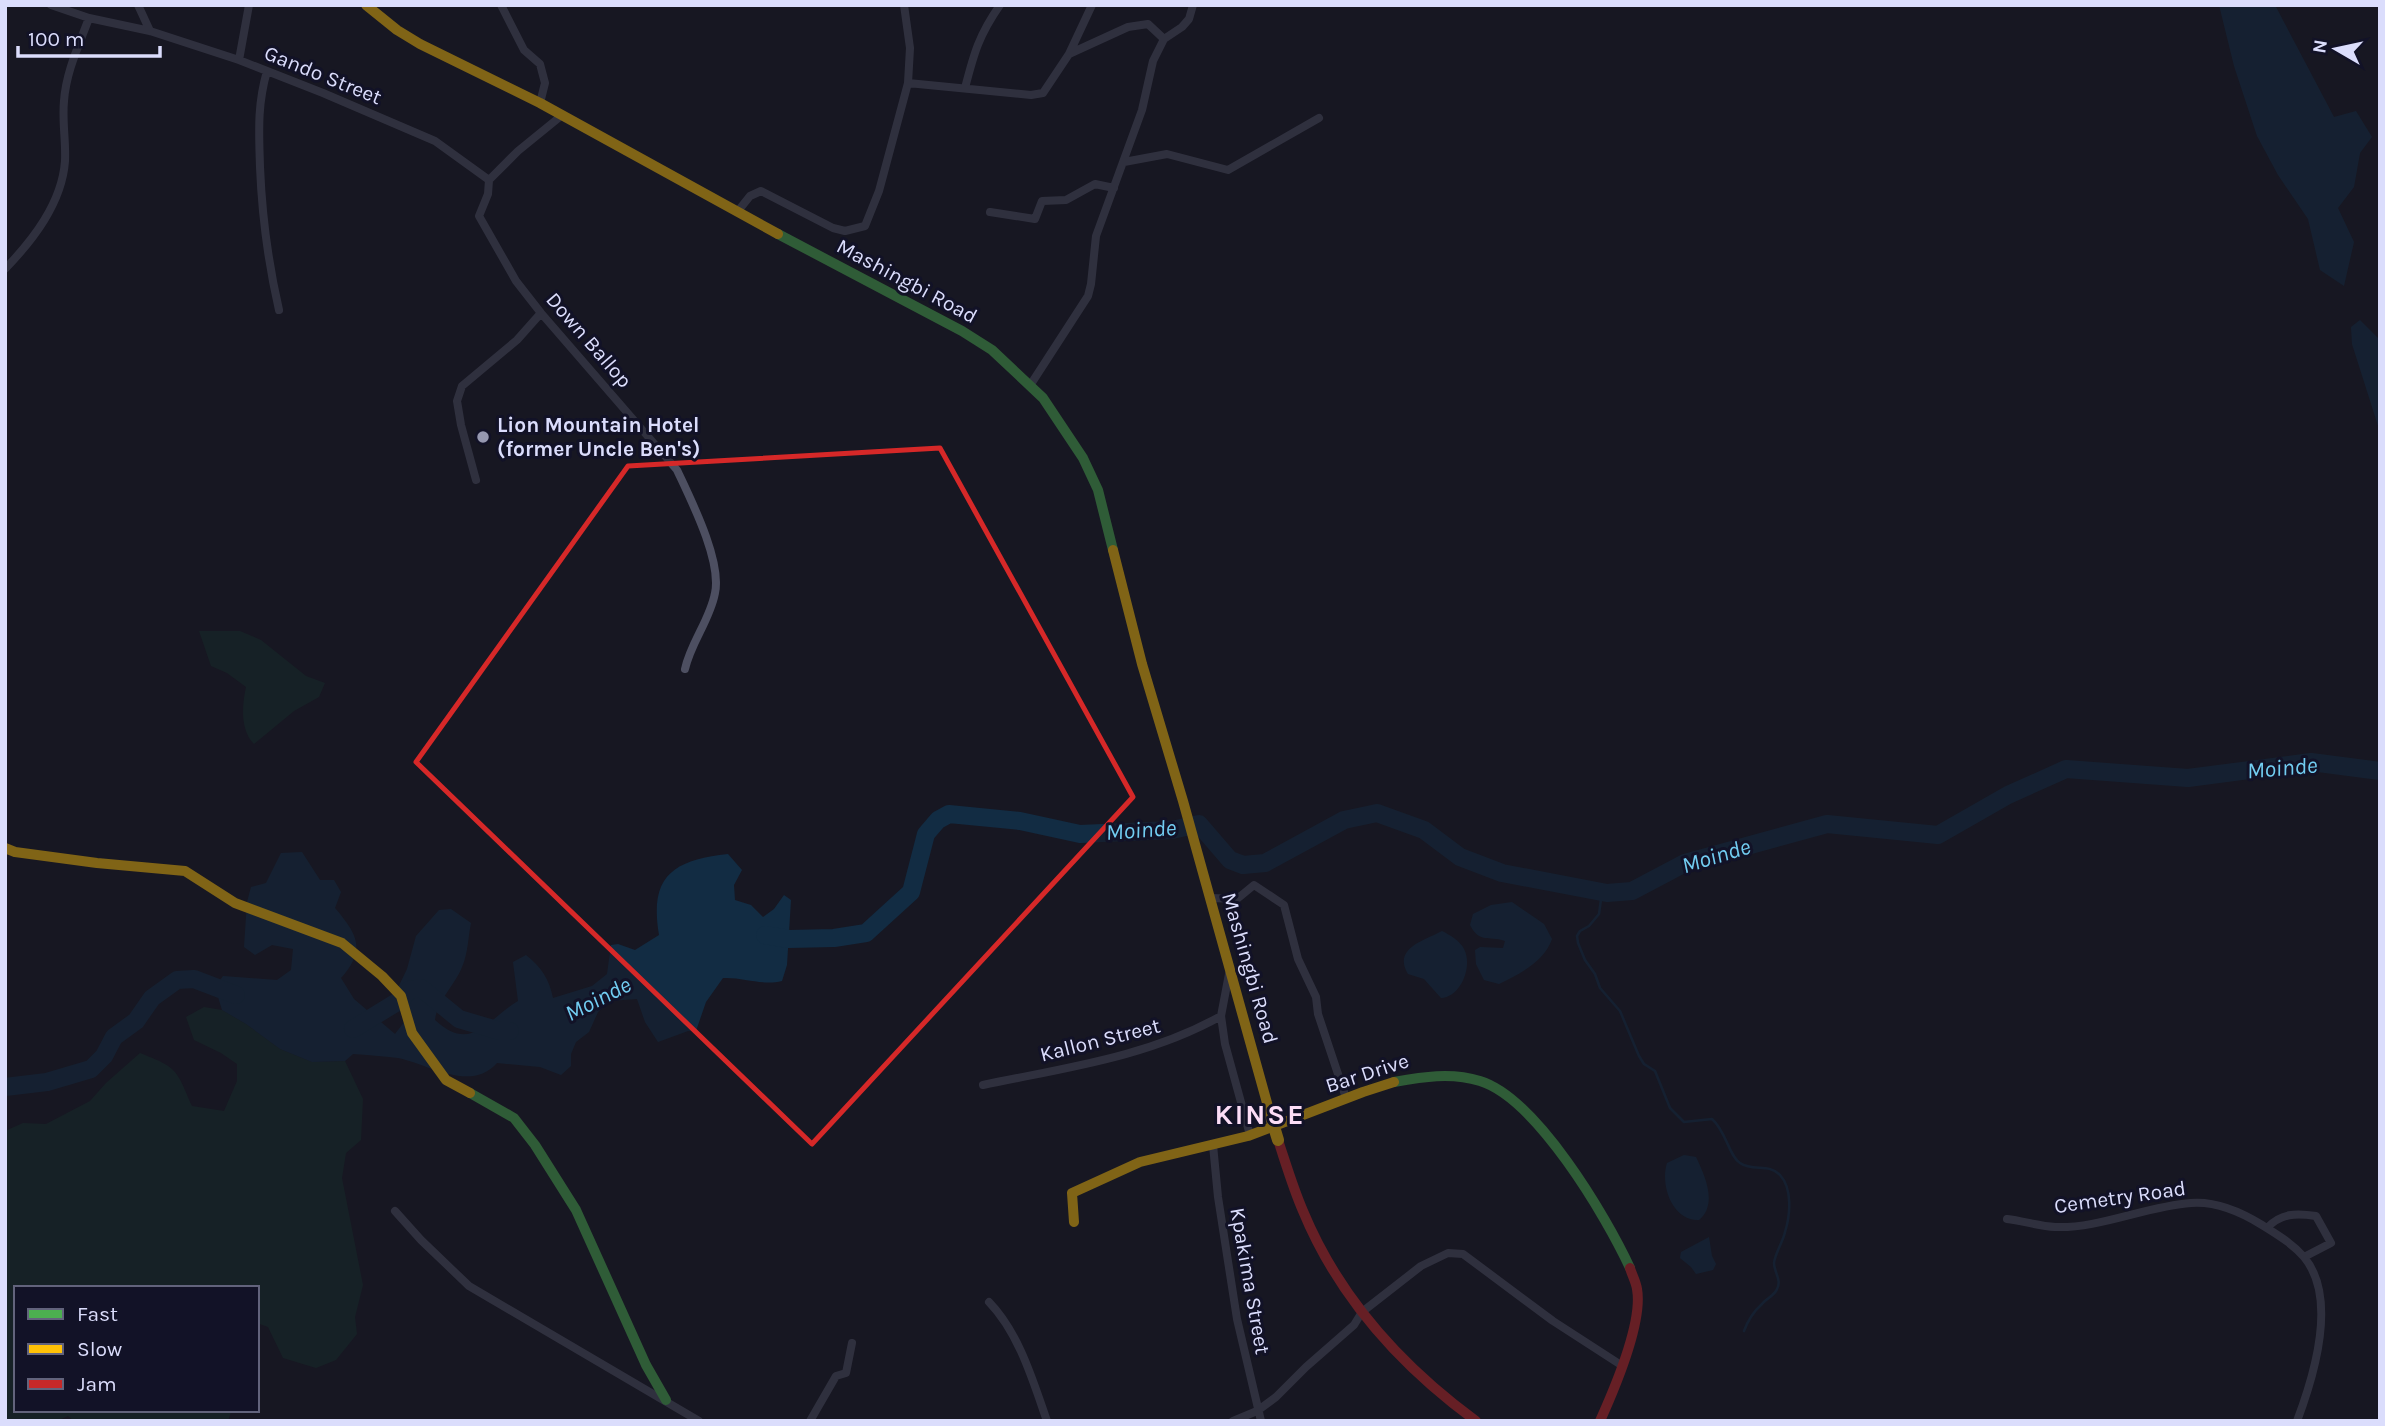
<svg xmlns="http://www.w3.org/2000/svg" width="2385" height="1426" font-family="Karla,sans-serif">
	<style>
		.green { fill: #162d2a }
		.water { fill: #122c43 }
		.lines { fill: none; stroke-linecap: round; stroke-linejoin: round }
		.stream { stroke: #122c43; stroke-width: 2.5 }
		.river { stroke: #122c43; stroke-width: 18 }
		.street { stroke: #4d4f61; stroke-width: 8 }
		.fast { stroke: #4caf50; stroke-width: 10 }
		.slow { stroke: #ffc107; stroke-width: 10 }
		.jam { stroke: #c62828; stroke-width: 10 }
		.slow-bridge { stroke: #ffc107; stroke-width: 12 }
		.marked { fill: none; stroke: #d62828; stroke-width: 5; stroke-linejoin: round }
		.poi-dot { fill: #9698b0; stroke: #121227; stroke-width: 2.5 }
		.labels { text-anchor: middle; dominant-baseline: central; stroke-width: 6; stroke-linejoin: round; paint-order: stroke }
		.street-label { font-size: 21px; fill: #dbddfc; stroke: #121227 }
		.poi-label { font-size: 21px; font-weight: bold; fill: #dbddfc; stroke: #121227; text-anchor: start }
		.water-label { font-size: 23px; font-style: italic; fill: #72cdf2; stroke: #121227 }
		.district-label { font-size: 28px; font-weight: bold; letter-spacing: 2px; fill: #fcddf6; stroke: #121227 }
	</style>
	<rect width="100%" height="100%" fill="#171722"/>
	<path class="green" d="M199 631H240L261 640 306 676 325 683 319 697 294 711 254 744C240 730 242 705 246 687L227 673 211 666Z
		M204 1007 222 1010 246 1024 280 1049 312 1062 345 1061 363 1099 361 1140 346 1153 342 1178 363 1285 355 1317 357 1334 336 1360 316 1368 283 1358 268 1327 257 1323V1288H16V1410H229L231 1412 228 1421H74L68 1416 57 1421H5V1131L23 1123 46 1124 90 1101 106 1083 140 1053C178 1068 176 1069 192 1106L224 1111 237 1081V1064L221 1053 194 1040 186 1017Z"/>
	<path class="water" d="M2219 5H2275L2334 117 2356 111 2372 137 2360 153 2354 187 2338 208 2354 242 2344 286 2320 270 2308 219 2278 175 2257 136 2234 66Z
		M2360 320 2380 340V432L2352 344 2351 327Z
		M302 852 320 880H334L341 892 335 908C358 935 366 950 341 978L354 999 395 1034 405 1021 395 994 407 969 416 936 439 910 451 909 471 923C468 937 468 954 462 967 455 985 437 1001 435 1020 471 1054 488 1019 518 1001L513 962 526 955C542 968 549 979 553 998L592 986 607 974 611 945 618 944 635 950 659 935C649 876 673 860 728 854L742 870 734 885 735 900 751 905 763 917 774 909 784 895 791 900 787 965 782 981C762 986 744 977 723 978L706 1002 696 1031H688L658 1042 645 1022 637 999 610 1001 598 1012 589 1032 576 1042 571 1054V1066L561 1075 540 1067 497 1063C470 1093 429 1064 398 1058 383 1056 368 1055 353 1054L345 1061 312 1062 280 1049 246 1024 222 1010 215 987 223 976 277 980 291 970 293 949 272 945 255 955 244 947 247 902 251 887 266 883 281 853Z
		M1512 902 1544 924 1552 939C1544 962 1519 974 1499 984L1484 980 1476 964 1475 950 1480 947 1503 948 1505 941C1488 935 1480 944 1470 925L1473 914 1491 905Z
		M1442 931C1450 935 1460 941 1464 949 1473 966 1461 997 1441 998L1424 979 1408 974C1392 948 1426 940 1442 931Z
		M1684 1155 1696 1157C1705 1176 1718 1204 1699 1220 1672 1221 1660 1185 1667 1163Z
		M1709 1237 1712 1256 1716 1264 1713 1270 1696 1274 1691 1267 1680 1258 1681 1252Z"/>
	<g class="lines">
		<path class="stream" d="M1602 892 1599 914 1589 926 1580 931 1577 936 1578 943 1585 960 1595 974 1600 988 1620 1011 1639 1056 1644 1064 1655 1071 1670 1108 1684 1122 1712 1119C1726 1131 1729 1156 1740 1163 1753 1172 1769 1163 1780 1175 1793 1189 1790 1216 1785 1232 1783 1242 1775 1253 1774 1263 1774 1272 1782 1280 1777 1289 1775 1295 1766 1299 1762 1304 1753 1312 1748 1320 1744 1331"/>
		<path class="river" d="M765 935 789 939 834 938 866 933 911 892 926 834 938 820 949 814 1020 821 1080 834 1172 830 1199 824 1230 860 1243 865 1265 863 1344 820 1377 813 1424 830 1460 857 1502 873 1607 893 1632 891 1685 863 1827 824 1938 835 2008 795 2066 769 2188 778 2311 762 2380 771
			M353 1029 402 999 409 990 421 988 459 1019 500 1031H510
			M5 1087 47 1082 91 1069 104 1056 114 1037 136 1021 152 998 177 980 194 979 236 995"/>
		<path class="street" d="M51 5 89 18 150 31 239 60 323 93 435 141 489 180
			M138 5 150 31
			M501 5 524 50 540 64 545 83 540 103
			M1069 54 1092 5
			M239 60 249 5
			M267 71C257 106 259 132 260 167 262 216 268 262 279 310
			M908 83 1031 95 1043 93 1069 54 1128 27 1148 24 1164 39
			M965 88C974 53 979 35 1000 5
			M561 116 518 151 489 180 488 194 479 216 516 281 541 313 677 470C691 500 722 561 715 593 710 620 691 642 685 669
			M1124 162 1167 154 1228 170 1319 118
			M738 211 750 196 761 191 833 228 845 231 865 226 879 191 908 83 910 48 904 5
			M990 212 1035 219 1042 201 1066 200 1095 184 1114 188
			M5 269C33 240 62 203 65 161 66 141 62 121 64 101 66 72 79 45 89 18
			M1031 384 1088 296 1091 284 1096 236 1142 110 1153 61 1164 39 1182 27 1189 19 1193 5
			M476 480 461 425 457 401 462 386 517 340 541 313
			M1211 898 1237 899 1254 885 1284 905 1298 959 1316 997 1318 1014 1346 1098
			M1229 974 1221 1016 1225 1044 1250 1135
			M983 1085C1064 1068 1148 1057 1221 1016
			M1213 1145 1218 1197 1237 1319 1261 1421
			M395 1211 421 1240 469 1286 699 1421
			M2007 1219C2023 1221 2039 1226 2055 1227 2098 1229 2147 1206 2191 1203 2216 1201 2241 1212 2262 1225 2276 1234 2292 1243 2304 1257 2338 1298 2314 1376 2297 1421
			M2267 1228C2281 1213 2296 1213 2316 1216L2331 1243 2304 1257
			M989 1302C1019 1333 1033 1381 1047 1421
			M810 1421 836 1376 846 1373 852 1343
			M1233 1421 1257 1411 1276 1397 1306 1367 1354 1325 1362 1312 1421 1266 1448 1253 1463 1254 1553 1321 1621 1365"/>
		<path class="fast" d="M778 234 962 331 992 350 1043 398 1083 458 1098 490 1113 550
			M1394 1082C1422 1077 1451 1072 1480 1081 1536 1098 1606 1216 1630 1268
			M470 1093 514 1118 535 1145 576 1210 646 1365 666 1400"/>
		<path class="slow" d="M366 5 397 30 420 44 540 103 778 234
			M1113 550 1142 664 1183 801 1269 1110
			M5 848 15 852 97 863 185 871 235 903 342 943 382 976 401 996 412 1033 446 1080 470 1093
			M1074 1222 1072 1193 1140 1162 1248 1136 1363 1092 1394 1082"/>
		<path class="jam" d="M1278 1140C1286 1164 1293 1188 1303 1211 1339 1298 1401 1366 1476 1421
			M1600 1421C1614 1390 1643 1322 1637 1289 1636 1282 1632 1275 1630 1268"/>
		<path class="slow-bridge" d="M1269 1110 1278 1140"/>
	</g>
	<path d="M0 0H2385V1426H0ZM940 448 1133 797 812 1144 416 762 628 466Z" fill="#171722" fill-opacity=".55" fill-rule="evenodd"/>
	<path class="marked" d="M940 448 1133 797 812 1144 416 762 628 466Z"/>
	<circle class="poi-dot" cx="483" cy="437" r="7"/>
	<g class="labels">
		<g class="street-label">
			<text transform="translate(323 75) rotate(22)">Gando Street</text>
			<text transform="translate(907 281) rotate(28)">Mashingbi Road</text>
			<text transform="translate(589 340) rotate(49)">Down Ballop</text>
			<text transform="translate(1250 968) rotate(74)">Mashingbi Road</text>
			<text transform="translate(1100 1040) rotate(-14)">Kallon Street</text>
			<text transform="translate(1367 1073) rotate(-18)">Bar Drive</text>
			<text transform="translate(2120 1197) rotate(-8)">Cemetry Road</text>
			<text transform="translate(1250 1281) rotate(80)">Kpakima Street</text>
		</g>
		<g class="poi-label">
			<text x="497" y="425">Lion Mountain Hotel<tspan x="497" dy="24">(former Uncle Ben's)</tspan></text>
		</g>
		<g class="water-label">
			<text transform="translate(2282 768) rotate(-5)">Moinde</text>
			<text transform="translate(1141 830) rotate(-4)">Moinde</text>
			<text transform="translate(1716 856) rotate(-17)">Moinde</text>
			<text transform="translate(598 999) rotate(-27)">Moinde</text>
		</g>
		<g class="district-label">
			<text x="1260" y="1114">KINSE</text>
		</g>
	</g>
	<rect width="2385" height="1426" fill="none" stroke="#dbddfc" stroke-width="14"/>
	<rect x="14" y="1286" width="245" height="126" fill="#121227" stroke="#62637c" stroke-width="2"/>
	<rect x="28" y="1309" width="35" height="10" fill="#4caf50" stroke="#62637c" stroke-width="2"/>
	<text x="77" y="1321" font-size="21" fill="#dbddfc">Fast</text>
	<rect x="28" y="1344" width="35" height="10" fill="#ffc107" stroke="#62637c" stroke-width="2"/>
	<text x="77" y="1356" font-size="21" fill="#dbddfc">Slow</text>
	<rect x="28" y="1379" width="35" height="10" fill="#c62828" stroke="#62637c" stroke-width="2"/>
	<text x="77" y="1391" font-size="21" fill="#dbddfc">Jam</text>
	<g transform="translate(2336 49) rotate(279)" stroke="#121227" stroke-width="5" paint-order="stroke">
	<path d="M0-5L12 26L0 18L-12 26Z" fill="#dbddfc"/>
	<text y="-10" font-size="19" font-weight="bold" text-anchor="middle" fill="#dbddfc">N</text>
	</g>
	<path d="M18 46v10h142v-10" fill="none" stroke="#dbddfc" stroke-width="3.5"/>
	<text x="28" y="46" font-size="21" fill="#dbddfc" stroke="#121227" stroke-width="5" paint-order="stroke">100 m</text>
</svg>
